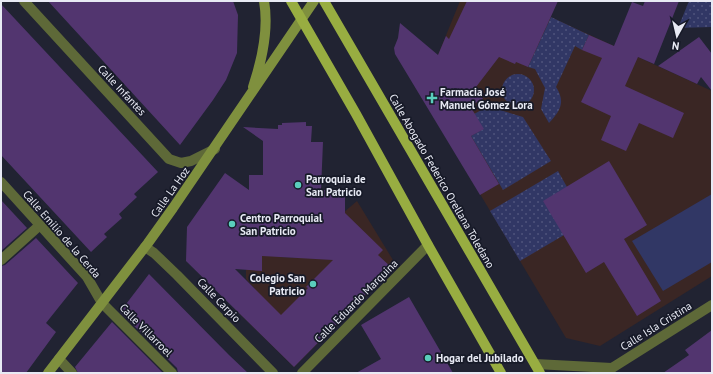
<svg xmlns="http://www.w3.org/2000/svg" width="713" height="374" font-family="'PT Sans',sans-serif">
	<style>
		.education { fill: #3a2624 }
		.garden { fill: url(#garden-dots) }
		.pitch { fill: #313765 }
		.building { fill: #52356f; fill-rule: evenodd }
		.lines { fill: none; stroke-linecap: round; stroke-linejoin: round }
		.pedestrian { stroke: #5e6938; stroke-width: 10 }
		.minor { stroke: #5e6938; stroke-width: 10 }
		.tertiary { stroke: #5e6938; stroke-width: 10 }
		.secondary { stroke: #7f903e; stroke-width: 10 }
		.primary { stroke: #98ad41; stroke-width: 10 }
		.poi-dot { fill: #5acebc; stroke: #171a28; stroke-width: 1.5 }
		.labels { text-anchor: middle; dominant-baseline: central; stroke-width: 3.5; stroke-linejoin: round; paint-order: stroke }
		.street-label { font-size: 11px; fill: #e8eaf4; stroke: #171a28 }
		.poi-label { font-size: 11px; font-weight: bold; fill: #e8eaf4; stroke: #171a28; text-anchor: start }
	</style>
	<defs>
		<pattern id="garden-dots" width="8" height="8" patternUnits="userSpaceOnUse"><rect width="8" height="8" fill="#313765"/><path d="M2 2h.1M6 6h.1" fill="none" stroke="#4f547c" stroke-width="1.8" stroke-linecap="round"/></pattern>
	</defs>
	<rect width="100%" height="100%" fill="#212332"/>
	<path class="education" d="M460 1H516L712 91V276L600 346 566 338 431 112 477 87 438 55Z
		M357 201 396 265 294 367 235 309 255 289 246 279V270L271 241 280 257 300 258 308 243Z"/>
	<path class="garden" d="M689 1H712V27L678 28Z
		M551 17 589 35 582 50 575 46 556 87C566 102 560 111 549 123L541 109 545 88 535 69 528 67Z
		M502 90a16 16 0 1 1 32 0a16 16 0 1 1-32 0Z
		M496 102 500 110 523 117 551 161 503 190 471 136 483 129 474 114Z
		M558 171 567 187 564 235 520 261 490 211Z"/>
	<path class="pitch" d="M712 194V262L663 291 632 241Z"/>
	<path class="building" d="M48 1H233L238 15 237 53 226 80 213 100 180 145Z
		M467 1H558L528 67 516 62 515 64 499 57 476 87 483 99 470 106 484 129 471 136 499 184 480 195 395 54 394 48 398 38 400 23 438 55 446 36 449 39Z
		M645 1H679L654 64 638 57 625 86 684 113 673 138 639 123 626 151 601 140 611 116 581 102 602 58 582 50 589 35 614 46 632 2 643 6Z
		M1 4 158 172 134 194 137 197 119 214 122 218 104 234 107 237 91 252 1 155Z
		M699 37 712 54V91L701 77 697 84 658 66Z
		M306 122V126H312L311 142H323L321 190H336L335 195H345V213L383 250 378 255 392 268 294 367 186 261 187 227 225 173 249 190V175H263V141L243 127 278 129V125H282V123ZM262 256 333 260 306 287 308 288 281 315 235 269 262 271Z
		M609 161 647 225 624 239 661 301 637 316 604 262 586 273 543 201Z
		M1 200 27 228 1 251Z
		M36 238 78 283 46 323 56 332 26 373H1V266L5 265Z
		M149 274 229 355 248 373H178L177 368 120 312Z
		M409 297 453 373H356L381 359 361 325Z
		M112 322 163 373H78L75 367Z
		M712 330V373H663L689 355 685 350Z"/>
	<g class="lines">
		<path class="pedestrian" d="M1 260 40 225
			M102 303 172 373
			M59 359 72 373"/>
		<path class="minor" d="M24 1 169 159 181 163 191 161 215 149
			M1 182 87 277 102 303
			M145 247 154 253 177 275 273 373
			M302 373 428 245"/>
		<path class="tertiary" d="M535 364 612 368
			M609 373 612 368 712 305"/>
		<path class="secondary" d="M253 87C262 60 269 29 264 1
			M48 373 148 243 173 208 314 1"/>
		<path class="primary" d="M291 1 356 114 428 245 501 373
			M324 1 540 373"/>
	</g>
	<g class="poi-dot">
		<path d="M430 92h4v4h4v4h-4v4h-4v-4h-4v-4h4z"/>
		<circle cx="298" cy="185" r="4"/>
		<circle cx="232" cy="224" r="4"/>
		<circle cx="313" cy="284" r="4"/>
		<circle cx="428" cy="358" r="4"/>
	</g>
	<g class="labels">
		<g class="street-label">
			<text transform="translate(122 90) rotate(47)">Calle Infantes</text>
			<text transform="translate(442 181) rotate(60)">Calle Abogado Federico Orellana Toledano</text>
			<text transform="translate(170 192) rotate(-55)">Calle La Hoz</text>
			<text transform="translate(62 234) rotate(49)">Calle Emilio de la Cerda</text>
			<text transform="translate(219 300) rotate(46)">Calle Carpio</text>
			<text transform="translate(356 301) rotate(-45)">Calle Eduardo Marquina</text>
			<text transform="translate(656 326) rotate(-32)">Calle Isla Cristina</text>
			<text transform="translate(146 330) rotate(45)">Calle Villarroel</text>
		</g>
		<g class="poi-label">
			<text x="440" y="92">Farmacia José<tspan x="440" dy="13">Manuel Gómez Lora</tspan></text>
			<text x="306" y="179">Parroquia de<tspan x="306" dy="13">San Patricio</tspan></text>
			<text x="240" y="218">Centro Parroquial<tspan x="240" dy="13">San Patricio</tspan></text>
			<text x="305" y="278" text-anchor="end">Colegio San<tspan x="305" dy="13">Patricio</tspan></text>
			<text x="436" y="358">Hogar del Jubilado</text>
		</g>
	</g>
	<rect width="713" height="374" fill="none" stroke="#e8eaf4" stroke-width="4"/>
	<g transform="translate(677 36) rotate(188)" stroke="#171a28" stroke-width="3" paint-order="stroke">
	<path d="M0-3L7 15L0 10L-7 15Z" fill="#e8eaf4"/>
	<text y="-6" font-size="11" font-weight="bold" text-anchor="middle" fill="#e8eaf4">N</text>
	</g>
</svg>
